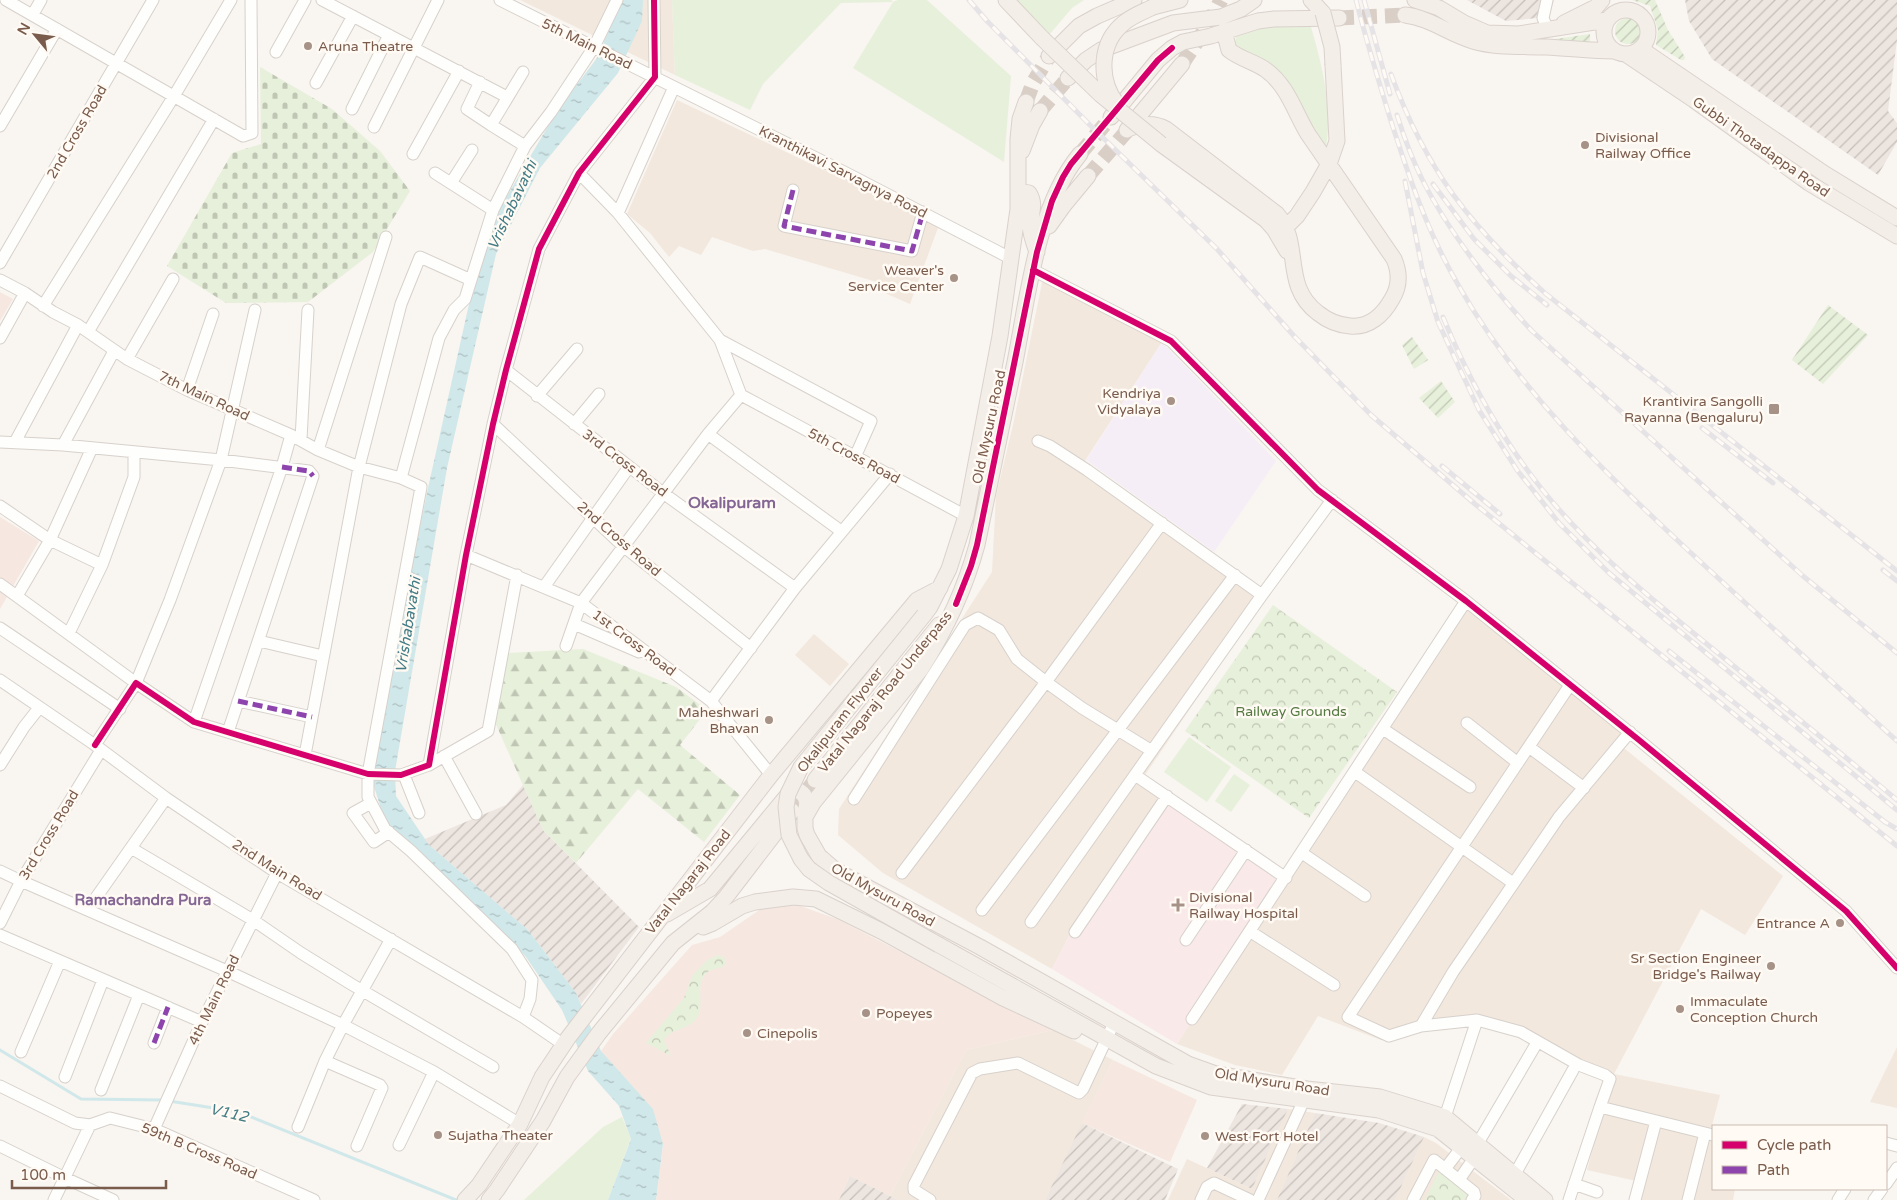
<svg xmlns="http://www.w3.org/2000/svg" width="1897" height="1200" font-family="'Varela Round',sans-serif">
	<style>
		.residential { fill: #f2e8de }
		.commercial { fill: #f6e8e1 }
		.industrial { fill: url(#industrial-furrows) }
		.education { fill: #f6eef6 }
		.medical { fill: #fae9e9 }
		.grass { fill: #e7f0db }
		.forest { fill: url(#forest-firs) }
		.cemetery { fill: url(#cemetery-stones) }
		.park { fill: url(#park-crowns) }
		.garden { fill: url(#garden-furrows) }
		.water { fill: url(#water-ripples) }
		.lines { fill: none; stroke-linecap: round; stroke-linejoin: round }
		.stream { stroke: #d0e8ea; stroke-width: 3 }
		.major-tunnel { stroke: #d9cfc7; stroke-width: 15; stroke-dasharray: 15 8; stroke-linecap: butt }
		.minor-casing { stroke: #d7d1cb; stroke-width: 13 }
		.major-casing { stroke: #dad1cc; stroke-width: 17 }
		.minor { stroke: #fefefd; stroke-width: 11 }
		.major { stroke: #f3eee8; stroke-width: 15 }
		.rail-casing { stroke: #e6e3e7; stroke-width: 5 }
		.rail { stroke: #fffaf3; stroke-width: 3; stroke-dasharray: 9; stroke-linecap: butt }
		.major-bridge-casing { stroke: #dad1cc; stroke-width: 17; stroke-linecap: butt }
		.major-bridge { stroke: #f3eee8; stroke-width: 15 }
		.quiet { stroke: #8e44ad; stroke-width: 5; stroke-dasharray: 10 5; stroke-linecap: butt }
		.cycleway-casing { stroke: #fffaf3; stroke-width: 9 }
		.cycleway { stroke: #d6006c; stroke-width: 6 }
		.poi-dot { fill: #a69286; stroke: #fffaf3; stroke-width: 2 }
		.labels { text-anchor: middle; dominant-baseline: central; stroke-width: 5; stroke-linejoin: round; paint-order: stroke }
		.street-label { font-size: 14px; fill: #7a5c4d; stroke: #fffaf3 }
		.poi-label { font-size: 14px; fill: #7a5c4d; stroke: #fffaf3; text-anchor: start }
		.park-label { font-size: 14px; fill: #537a41; stroke: #fffaf3 }
		.water-label { font-size: 15px; font-style: italic; fill: #437c86; stroke: #fffaf3 }
		.neighbourhood-label { font-size: 15px; font-weight: bold; fill: #846695; stroke: #fffaf3 }
		.quarter-label { font-size: 16px; font-weight: bold; fill: #846695; stroke: #fffaf3 }
	</style>
	<defs>
		<pattern id="industrial-furrows" width="10" height="10" patternUnits="userSpaceOnUse" patternTransform="scale(1.25)"><rect width="10" height="10" fill="#ede5e0"/><path d="M-1 1l2-2M0 10L10 0M9 11l2-2" fill="none" stroke="#c5bdb8"/></pattern>
		<pattern id="forest-firs" width="22" height="20" patternUnits="userSpaceOnUse" patternTransform="scale(1.25)"><rect width="22" height="20" fill="#e7f0db"/><path d="M5 1l3.5 6h-7zM16 11l3.5 6h-7z" fill="#c0c6b4"/></pattern>
		<pattern id="cemetery-stones" width="16" height="16" patternUnits="userSpaceOnUse" patternTransform="scale(1.25)"><rect width="16" height="16" fill="#e7f0db"/><path d="M2 7V4a2 2 0 0 1 4 0v3zM10 15v-3a2 2 0 0 1 4 0v3z" fill="#c0c6b4"/></pattern>
		<pattern id="park-crowns" width="20" height="18" patternUnits="userSpaceOnUse" patternTransform="scale(1.25)"><rect width="20" height="18" fill="#e7f0db"/><path d="M2 6a3 3 0 1 1 6 0M12 15a3 3 0 1 1 6 0" fill="none" stroke="#c0c6b4"/></pattern>
		<pattern id="garden-furrows" width="10" height="10" patternUnits="userSpaceOnUse" patternTransform="scale(1.25)"><rect width="10" height="10" fill="#e7f0db"/><path d="M-1 1l2-2M0 10L10 0M9 11l2-2" fill="none" stroke="#c0c6b4"/></pattern>
		<pattern id="water-ripples" width="26" height="14" patternUnits="userSpaceOnUse" patternTransform="scale(1.25)"><rect width="26" height="14" fill="#d0e8ea"/><path d="M2 4q2-2 4 0t4 0M15 11q2-2 4 0t4 0" fill="none" stroke="#aebfc0"/></pattern>
	</defs>
	<rect width="100%" height="100%" fill="#f9f5f0"/>
	<path class="residential" d="M520 0H672L675 75Z
		M677 100 939 225 910 304 885 293 887 285 765 249 753 251 712 237 701 255 679 246 669 257 650 233 627 214Z
		M1043 278 1162 342 1079 470 1263 601 1141 781 1163 797 1072 930 1052 969 883 873 838 835 839 809 992 572 996 496 1013 425Z
		M1461 600 1623 732 1615 741 1783 876 1745 935 1701 909 1614 1074 1720 1095 1711 1129 1713 1130V1189H1735L1733 1200H1637L1641 1182 1587 1170 1613 1074 1580 1059 1519 1027 1480 1015 1420 1023V1032L1381 1040 1318 1016 1282 1075 1235 1065 1177 1044Z
		M814 634 849 664 830 686 795 655Z
		M1053 1030 1113 1060 1045 1200H898L890 1196 966 1050Z
		M1897 1047V1108L1870 1102Z
		M1288 1109 1315 1113 1277 1200H1168L1187 1159 1252 1189Z
		M1424 1137 1436 1143 1511 1200H1395Z"/>
	<path class="commercial" d="M0 292 13 299 0 321Z
		M0 517 39 541 0 609Z
		M792 903 837 919 1053 1030 966 1050 890 1196 850 1176 839 1200H656L663 1144 601 1051 613 1034 692 945 720 937 765 906Z
		M1113 1060 1197 1100 1170 1162 1082 1123Z"/>
	<path class="industrial" d="M1467 0H1554L1549 17 1506 21Z
		M1685 0H1897V40L1888 111 1897 123V142L1878 175 1712 59 1689 21Z
		M523 785 543 830 639 927 581 1004 576 993 528 930 429 845 425 839 506 805Z
		M1242 1104 1288 1109 1252 1189 1207 1168Z
		M1315 1113 1379 1123 1424 1137 1395 1200H1277Z
		M1082 1123 1178 1169 1165 1200H1045Z
		M850 1176 898 1200H839Z"/>
	<path class="education" d="M1162 342 1276 461 1214 552 1086 460Z"/>
	<path class="medical" d="M1163 797 1283 880 1177 1044 1052 969 1072 930Z"/>
	<path class="grass" d="M672 0H891L893 2 898 0H927L1011 76 1004 162 853 68 893 2 841 3 763 84 750 110 675 75Z
		M1015 0H1084L1072 8 1049 35Z
		M1285 26 1311 27C1322 65 1333 108 1326 147L1305 119 1301 105 1294 91 1284 78 1235 44 1236 37 1260 29Z
		M1189 737 1231 767 1207 802 1164 772Z
		M1234 774 1250 785 1231 812 1215 801Z
		M622 1117 631 1138 608 1200H524L603 1127Z"/>
	<path class="forest" d="M583 649 676 687 707 710 680 745 740 795 704 842 638 789 576 863 543 830 494 720 506 653Z"/>
	<path class="cemetery" d="M260 67 332 109 380 151 410 191 373 252 308 302 226 303 167 266 232 153 261 144Z"/>
	<path class="park" d="M1273 605 1397 692 1309 818 1185 731Z
		M718 955 724 957 726 962 724 966C719 969 714 968 709 971 692 983 707 1004 696 1019 688 1030 672 1028 664 1040L671 1056 646 1043 684 998 692 976 706 961Z
		M1440 1169 1469 1193 1464 1200H1425Z"/>
	<path class="garden" d="M1632 0H1655L1668 30 1685 57 1684 60H1681L1656 45 1658 30 1650 6Z
		M1615 31a13 13 0 1 1 26 0a13 13 0 1 1-26 0Z
		M1590 34V43L1541 41Z
		M1828 305 1868 335 1823 384 1792 360Z
		M1412 337 1428 360 1414 369 1402 345Z
		M1441 381 1455 402 1438 418 1419 398Z"/>
	<path class="water" d="M622 0H643L642 21 618 73 540 168 496 254 447 468 395 771 396 796 429 845 528 930 576 993 601 1051 653 1109 663 1144 656 1200H608L631 1139 619 1106 588 1071 562 1010 526 957 506 935 427 859 387 828 372 780 392 658 428 488 471 295 497 213 557 111 597 58Z"/>
	<g class="lines">
		<path class="stream" d="M0 1050 81 1099 163 1100
			M169 1101 239 1112 456 1200"/>
		<path class="major-tunnel" d="M1339 18 1405 15
			M1182 64 1208 25 1221 0
			M1026 102 1033 83 1049 56
			M1040 111 1068 78
			M1080 154 1111 117
			M1088 176 1126 132
			M793 809 815 780"/>
		<defs>
			<path id="minor" d="M6 0 243 136 252 133 251 0
				M322 0 507 97
				M500 0 848 174 1010 258
				M1547 0 1543 18 1548 30
				M33 14 41 0
				M276 52 305 0
				M523 72 491 125 525 146
				M480 82 467 109 491 125
				M316 83 353 16
				M352 109 389 35
				M0 126 57 29
				M374 127 438 0
				M413 154 459 71
				M435 173 493 210
				M579 173 618 213 720 340 741 395
				M451 183 472 150
				M793 190 784 226 912 251 923 212
				M618 213 674 87
				M0 263 153 0
				M1033 270 1171 341 1318 490 1466 601 1639 740 1846 911 1897 968
				M0 280 25 293 53 312 78 325 127 359 187 390 291 435 318 450 359 467 401 478 421 487 368 774V797L385 829 411 851 512 949 532 980 530 999 523 1017
				M43 306 174 96 231 0
				M88 332 214 119
				M0 338 25 293
				M720 340 871 421 855 457
				M127 359 173 279
				M506 370 663 493 795 588
				M187 390 213 314
				M741 395 966 516
				M537 396 577 349
				M493 424 623 546 751 648
				M574 424 599 394
				M708 434 841 531
				M301 439 308 310
				M1038 441 1050 446 1087 470 1262 595
				M0 442 63 445 221 460 309 471 313 476 228 732
				M15 442 78 325
				M63 445 114 351
				M318 450 386 237
				M401 478 439 338 454 310 465 299 493 210 525 146 551 112 594 47 617 0
				M0 506 50 540 102 565 134 477V452
				M466 555 581 603 711 701 771 775
				M0 584 136 683 170 600 221 460 255 310
				M544 587 629 467
				M17 596 50 540 92 448
				M574 624 639 652
				M0 628 120 709
				M69 633 102 565
				M259 641 323 656
				M566 646 581 603 708 434 741 395
				M0 680 95 745 166 798 277 873 523 1017 564 1045
				M1570 685 1348 1017 1389 1036 1421 1026 1477 1020 1521 1032 1579 1065 1605 1075 1610 1079 1600 1107
				M238 701 312 717
				M711 701 795 588 890 474
				M194 722 282 467 291 435
				M1467 723 1518 763
				M1383 729 1470 787
				M95 745 136 683 194 722 368 774 401 775 429 765 466 555 493 424 506 370 539 249 579 173 655 77 654 0
				M1529 747 1584 788
				M305 755 359 467 401 304 420 257 471 280
				M444 756 476 814
				M0 765 24 727 39 708
				M429 765 488 731 517 575
				M1355 772 1513 883
				M404 775 419 813
				M1135 775 1286 878
				M854 799 965 625 978 618 999 630 1017 659 1046 682 1082 708 1152 751
				M371 803 353 813 374 842 389 832
				M131 848 253 920 301 953 351 984 493 1067
				M1302 853 1365 896
				M0 871 21 881 227 971 343 1025 391 939
				M902 873 1046 682 1162 523
				M88 909 166 798
				M982 910 1235 575
				M1031 922 1262 595 1332 500
				M0 923 21 881 101 750
				M1075 932 1167 796
				M1251 932 1334 985
				M0 935 202 1022
				M1186 940 1246 850
				M1192 1019 1466 601
				M1421 1026 1453 972 1559 817 1630 732
				M154 1043 168 1007
				M21 1052 60 961
				M325 1061 380 1085 382 1088 357 1146
				M65 1077 103 980
				M0 1086 75 1123 90 1125 110 1118 154 1129 314 1200
				M101 1090 139 995
				M1445 1117 1477 1020
				M298 1127 325 1061 343 1025 434 1072 520 1124
				M154 1129 202 1022 277 873
				M1478 1143 1535 1046
				M1886 1143 1897 1146
				M399 1145 434 1072
				M0 1146 65 1178 113 1200
				M1445 1169 1461 1148
				M1515 1174 1573 1070
				M1459 1180 1474 1158
				M1574 1184 1597 1192
				M1886 1184 1897 1168
				M54 1200 90 1125
				M930 1200 914 1190V1185L972 1073 980 1069 1018 1063 1079 1093 1083 1089 1114 1023
				M1201 1200 1207 1187 1214 1183 1250 1200
				M1258 1200 1304 1100
				M1413 1200 1434 1160 1474 1192 1475 1196 1472 1200
				M1569 1200 1600 1107 1713 1135
				M1635 1200 1656 1121
				M1688 1200 1705 1133
				M1838 1200 1845 1189
				M1874 1200 1882 1189"/>
			<path id="major" d="M1006 0 1042 38
				M1311 0 1323 13
				M1415 0 1439 8 1464 23 1487 33 1519 34 1607 20
				M1153 7 1180 0
				M1604 32a22 22 0 1 1 44 0a22 22 0 1 1-44 0Z
				M1405 15C1430 18 1449 34 1473 41 1497 48 1521 46 1546 47 1569 48 1592 51 1615 51
				M1564 23 1596 7 1602 0
				M1641 49 1825 174 1897 218
				M1627 55 1694 100 1809 183 1897 236
				M1049 56 1079 26 1097 16 1134 0
				M1068 78 1086 60 1101 50 1173 23 1221 17 1241 9 1254 0
				M1111 117 1158 60 1172 48 1183 42 1211 36 1258 21 1274 19 1339 18
				M1128 129C1140 124 1153 122 1166 129L1277 214C1303 244 1281 285 1318 313 1328 321 1337 325 1350 326 1369 328 1383 315 1392 299 1400 286 1400 273 1394 259L1308 134C1295 113 1288 86 1266 70 1255 62 1240 59 1229 50L1224 31
				M1127 130 1182 64
				M1161 144 1266 220 1274 229 1287 251
				M1022 151 1032 125 1040 111
				M1080 154C1037 206 1028 296 1015 362 1002 423 990 484 977 545 965 589 945 631 921 669L813 803 805 817V828L807 835 819 856 835 870 980 947 1188 1064 1216 1074 1307 1089 1380 1097 1445 1117 1545 1200
				M1018 191 1029 193C1036 204 1031 213 1030 224 1030 233 1034 244 1037 252
				M1049 226 1064 205 1088 176
				M1286 227 1297 216 1313 192 1329 164 1337 141 1333 65
				M924 615 930 607 949 569 966 516 1000 336 1018 209V139L1020 119 1026 102
				M815 780 939 625
				M667 914 710 889 791 791H799C809 797 807 805 805 816
				M703 927 713 923 742 906 755 902 793 897 816 899 881 931 1003 998 1074 1031
				M939 945 1156 1066 1211 1087 1379 1110 1438 1129 1527 1200
				M465 1200 479 1185 520 1124 542 1077 568 1038 771 775 917 600 940 588
				M489 1200 497 1190 543 1121 567 1077 599 1033 673 943 712 912 726 897 792 811"/>
		</defs>
		<use href="#minor" class="minor-casing"/>
		<use href="#major" class="major-casing"/>
		<use href="#minor" class="minor"/>
		<use href="#major" class="major"/>
		<defs>
			<path id="rail" d="M969 0 987 21 1090 125 1217 249 1294 336 1371 415 1475 504 1897 846
				M1356 0C1366 40 1378 79 1390 118 1409 177 1428 234 1460 288 1519 391 1605 473 1691 553 1759 616 1828 678 1897 741
				M1364 0 1390 94
				M1391 74C1426 170 1470 226 1546 294L1897 571
				M1397 115C1404 137 1412 159 1422 179 1448 231 1493 289 1532 331L1803 576 1897 653
				M1405 181 1423 273 1438 322 1479 410 1517 470 1559 523 1609 573 1897 810
				M1433 184 1474 239 1511 276 1547 305
				M1443 317C1469 380 1502 440 1545 493 1594 553 1653 600 1713 649 1774 699 1836 749 1897 800
				M1702 428 1773 483
				M1442 466 1500 514
				M1883 570 1897 581
				M1669 651 1885 822 1897 829"/>
		</defs>
		<use href="#rail" class="rail-casing"/>
		<use href="#rail" class="rail"/>
		<defs>
			<path id="major-bridge" d="M1323 13 1332 47 1333 65
				M1042 38 1101 95 1161 144
				M1117 104C1098 79 1099 42 1125 22 1134 15 1143 12 1153 7
				M924 615 801 767 788 794 786 807 789 835 801 859 809 869 829 883 939 945"/>
		</defs>
		<use href="#major-bridge" class="major-bridge-casing"/>
		<use href="#major-bridge" class="major-bridge"/>
		<path class="quiet" d="M793 190 784 226 912 251 923 212
			M282 467 309 471 313 476
			M238 701 312 717
			M154 1043 168 1007"/>
		<defs>
			<path id="cycleway" d="M1033 270 1171 341 1318 490 1466 601 1639 740 1846 911 1897 968
				M956 604 971 566 977 545 1037 252 1052 201 1063 177 1071 164 1158 60 1172 48
				M95 745 136 683 194 722 368 774 401 775 429 765 466 555 493 424 506 370 539 249 579 173 655 77 654 0"/>
		</defs>
		<use href="#cycleway" class="cycleway-casing"/>
		<use href="#cycleway" class="cycleway"/>
	</g>
	<g class="poi-dot">
		<circle cx="308" cy="46" r="5"/>
		<circle cx="1585" cy="145" r="5"/>
		<circle cx="954" cy="278" r="5"/>
		<circle cx="1171" cy="401" r="5"/>
		<rect x="1768" y="403" width="12" height="12" rx="2.5"/>
		<circle cx="769" cy="720" r="5"/>
		<path d="M1175.5 897.5h5v5h5v5h-5v5h-5v-5h-5v-5h5z"/>
		<circle cx="1840" cy="923" r="5"/>
		<circle cx="1771" cy="966" r="5"/>
		<circle cx="1680" cy="1009" r="5"/>
		<circle cx="866" cy="1013" r="5"/>
		<circle cx="747" cy="1033" r="5"/>
		<circle cx="438" cy="1135" r="5"/>
		<circle cx="1205" cy="1136" r="5"/>
	</g>
	<g class="labels">
		<g class="street-label">
			<text transform="translate(587 44) rotate(26)">5th Main Road</text>
			<text transform="translate(77 132) rotate(-60)">2nd Cross Road</text>
			<text transform="translate(1761 147) rotate(35)">Gubbi Thotadappa Road</text>
			<text transform="translate(843 172) rotate(27)">Kranthikavi Sarvagnya Road</text>
			<text transform="translate(204 396) rotate(25)">7th Main Road</text>
			<text transform="translate(989 427) rotate(-78)">Old Mysuru Road</text>
			<text transform="translate(854 456) rotate(28)">5th Cross Road</text>
			<text transform="translate(625 463) rotate(37)">3rd Cross Road</text>
			<text transform="translate(619 539) rotate(41)">2nd Cross Road</text>
			<text transform="translate(634 643) rotate(37)">1st Cross Road</text>
			<text transform="translate(885 692) rotate(-51)">Vatal Nagaraj Road Underpass</text>
			<text transform="translate(840 720) rotate(-52)">Okalipuram Flyover</text>
			<text transform="translate(49 835) rotate(-59)">3rd Cross Road</text>
			<text transform="translate(277 870) rotate(32)">2nd Main Road</text>
			<text transform="translate(688 882) rotate(-52)">Vatal Nagaraj Road</text>
			<text transform="translate(883 895) rotate(29)">Old Mysuru Road</text>
			<text transform="translate(214 1000) rotate(-64)">4th Main Road</text>
			<text transform="translate(1272 1082) rotate(9)">Old Mysuru Road</text>
			<text transform="translate(199 1151) rotate(23)">59th B Cross Road</text>
		</g>
		<g class="poi-label">
			<text x="318" y="46">Aruna Theatre</text>
			<text x="1595" y="137">Divisional<tspan x="1595" dy="16">Railway Office</tspan></text>
			<text x="944" y="270" text-anchor="end">Weaver's<tspan x="944" dy="16">Service Center</tspan></text>
			<text x="1161" y="393" text-anchor="end">Kendriya<tspan x="1161" dy="16">Vidyalaya</tspan></text>
			<text x="1763" y="401" text-anchor="end">Krantivira Sangolli<tspan x="1763" dy="16">Rayanna (Bengaluru)</tspan></text>
			<text x="759" y="712" text-anchor="end">Maheshwari<tspan x="759" dy="16">Bhavan</tspan></text>
			<text x="1189" y="897">Divisional<tspan x="1189" dy="16">Railway Hospital</tspan></text>
			<text x="1830" y="923" text-anchor="end">Entrance A</text>
			<text x="1761" y="958" text-anchor="end">Sr Section Engineer<tspan x="1761" dy="16">Bridge's Railway</tspan></text>
			<text x="1690" y="1001">Immaculate<tspan x="1690" dy="16">Conception Church</tspan></text>
			<text x="876" y="1013">Popeyes</text>
			<text x="757" y="1033">Cinepolis</text>
			<text x="448" y="1135">Sujatha Theater</text>
			<text x="1215" y="1136">West Fort Hotel</text>
		</g>
		<g class="park-label">
			<text x="1291" y="711">Railway Grounds</text>
		</g>
		<g class="water-label">
			<text transform="translate(512 205) rotate(-65)">Vrishabavathi</text>
			<text transform="translate(408 625) rotate(-81)">Vrishabavathi</text>
			<text transform="translate(229 1113) rotate(13)">V112</text>
		</g>
		<g class="neighbourhood-label">
			<text x="143" y="900">Ramachandra Pura</text>
		</g>
		<g class="quarter-label">
			<text x="732" y="503">Okalipuram</text>
		</g>
	</g>
	<rect x="1712" y="1125" width="175" height="65" fill="#fffaf3" stroke="#cabbb1"/>
	<rect x="1722" y="1141" width="25" height="8" fill="#d6006c" stroke="#cabbb1"/>
	<text x="1757" y="1150" font-size="15" fill="#7a5c4d">Cycle path</text>
	<rect x="1722" y="1166" width="25" height="8" fill="#8e44ad" stroke="#cabbb1"/>
	<text x="1757" y="1175" font-size="15" fill="#7a5c4d">Path</text>
	<g transform="translate(35 35) rotate(299)" stroke="#fffaf3" stroke-width="4" paint-order="stroke">
	<path d="M0-4L9 19L0 12L-9 19Z" fill="#7a5c4d"/>
	<text y="-8" font-size="14" font-weight="bold" text-anchor="middle" fill="#7a5c4d">N</text>
	</g>
	<path d="M12 1180v8h154v-8" fill="none" stroke="#7a5c4d" stroke-width="2.5"/>
	<text x="20" y="1180" font-size="15" fill="#7a5c4d" stroke="#fffaf3" stroke-width="4" paint-order="stroke">100 m</text>
</svg>
